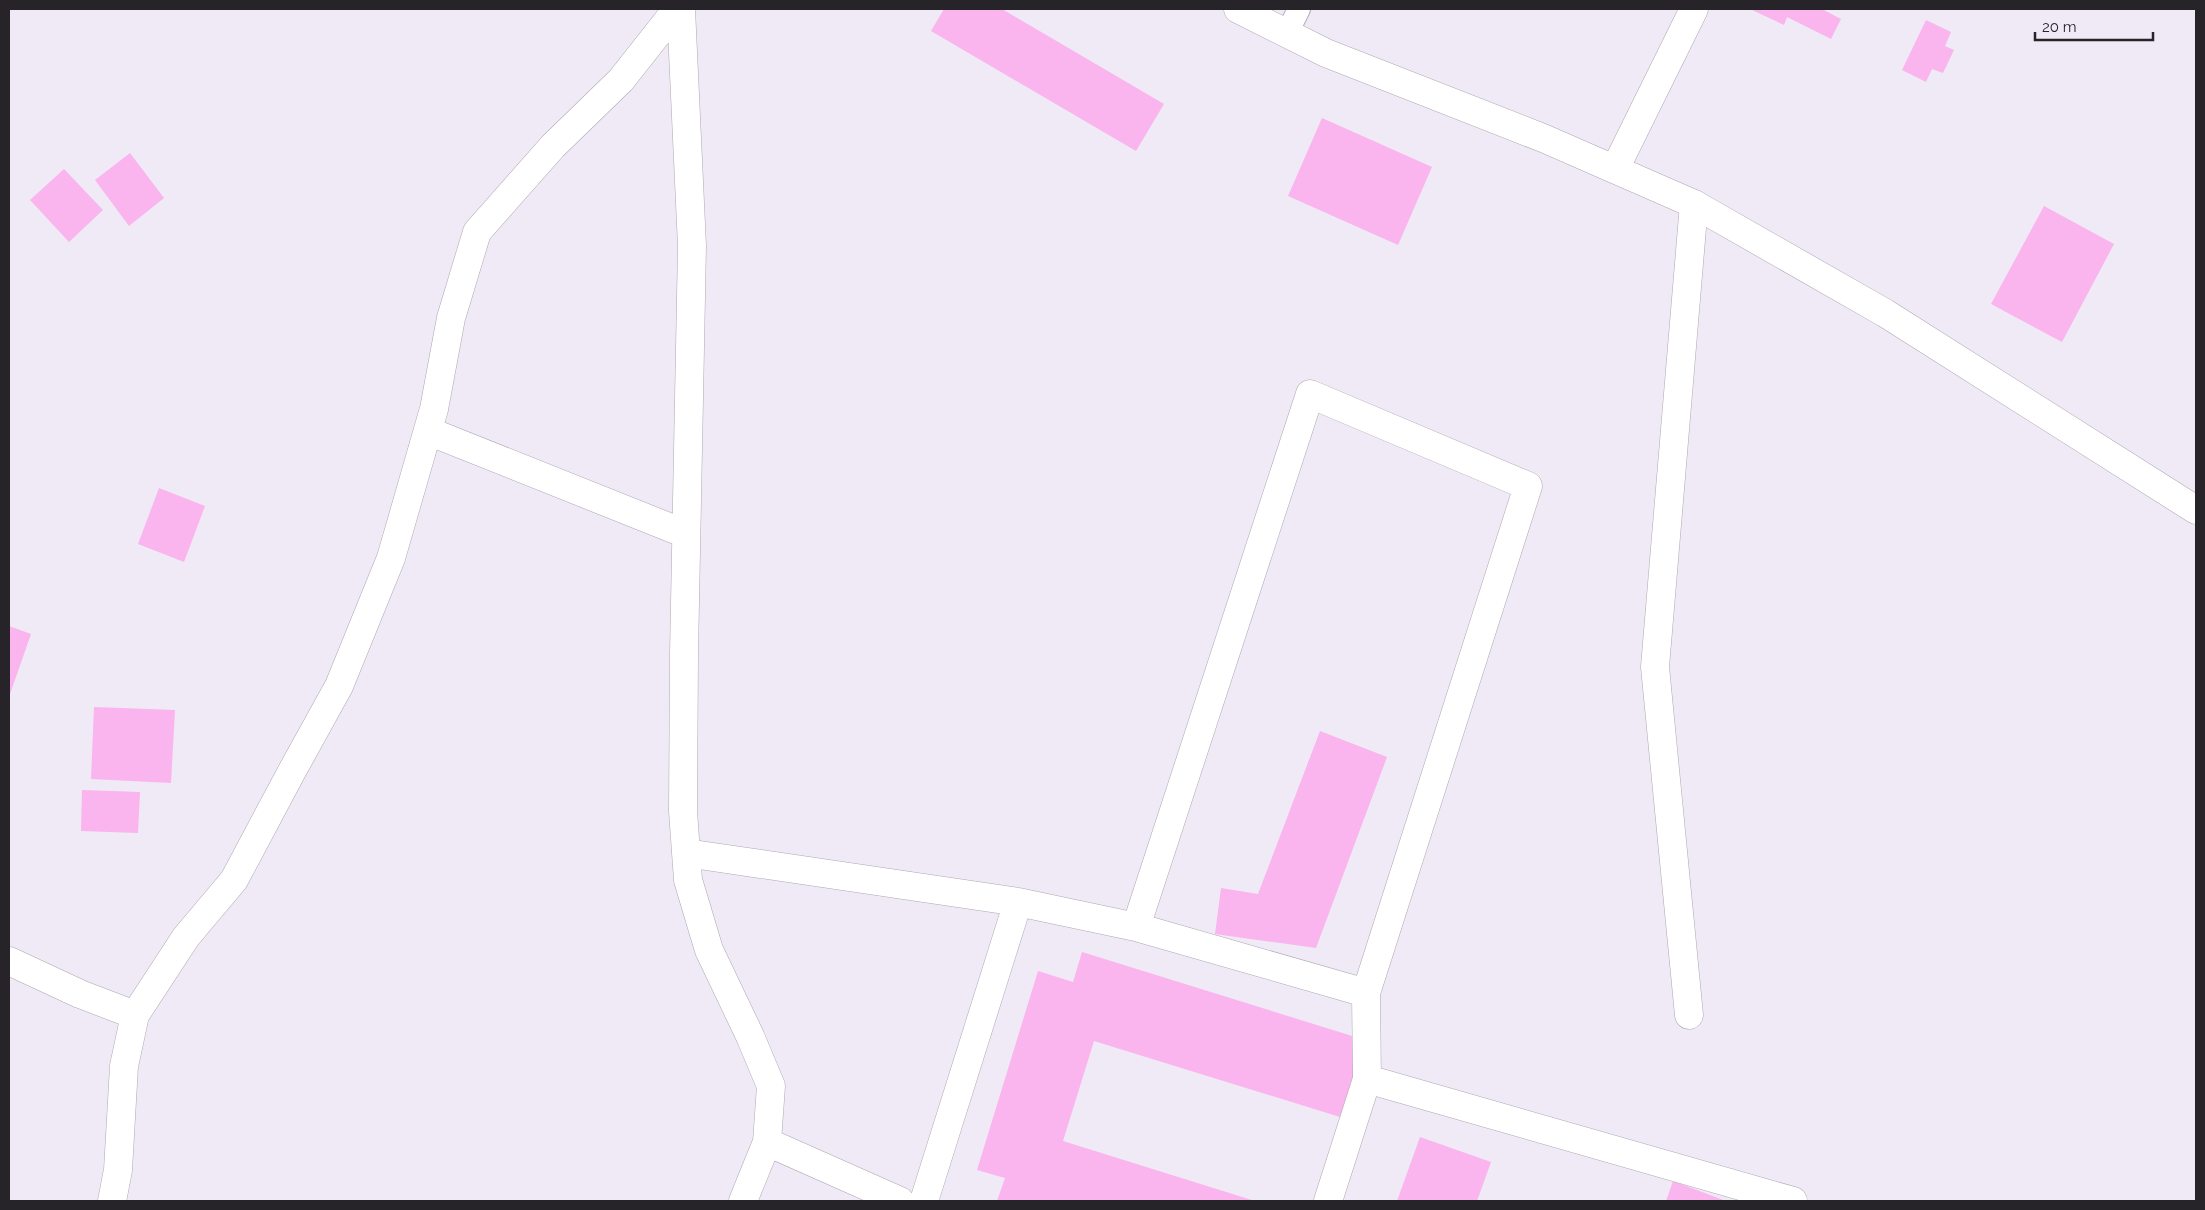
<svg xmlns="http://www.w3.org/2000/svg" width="2205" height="1210" font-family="Raleway,sans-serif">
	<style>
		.building { fill: #fab4ee }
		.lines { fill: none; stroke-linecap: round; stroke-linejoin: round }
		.service-casing { stroke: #ada8b2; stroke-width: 24 }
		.minor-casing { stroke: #ada8b2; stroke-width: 29 }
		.tertiary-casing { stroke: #ada8b2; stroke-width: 29 }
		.service { stroke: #fff; stroke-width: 22 }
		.minor { stroke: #fff; stroke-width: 28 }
		.tertiary { stroke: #fff; stroke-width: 28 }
	</style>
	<rect width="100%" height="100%" fill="#efeaf5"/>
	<path class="building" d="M944 9H1002L1164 104 1136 151 931 31Z
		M1750 9H1822L1841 19 1831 39 1787 17 1784 25Z
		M1926 20 1951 32 1945 46 1954 50 1943 73 1932 69 1926 82 1902 70Z
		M1322 118 1432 167 1398 245 1288 196Z
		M130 153 164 198 129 226 95 180Z
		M64 169 103 210 69 242 30 200Z
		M2044 206 2114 244 2062 342 1991 304Z
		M159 488 205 506 184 562 138 544Z
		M9 626 31 634 10 694H9Z
		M94 707 175 710 171 783 91 779Z
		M1320 731 1387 757 1316 948 1215 934 1221 888 1258 894Z
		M82 790 140 792 138 833 81 831Z
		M1082 952 1365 1040 1340 1117 1094 1041 1063 1141 1255 1201H997L1005 1178 977 1170 1038 971 1073 982Z
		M1420 1137 1491 1162 1477 1201H1397Z
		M1673 1181 1726 1201H1666Z"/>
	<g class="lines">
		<defs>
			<path id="service" d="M1287 33 1299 9"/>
			<path id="minor" d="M681 9 692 246 684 654 683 811 688 880 709 950 750 1036 771 1086 767 1142 743 1201
				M1615 169 1694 9
				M428 431 686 534
				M686 853 1018 902 1136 927 1310 394 1528 486 1366 993 1367 1079 1328 1201
				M1136 927 1366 993
				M9 961 80 994 135 1015 186 937 234 880 292 771 339 686 391 558 434 409 451 318 477 232 553 146 621 80 677 9
				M1689 1015 1655 667 1694 204
				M1367 1079 1793 1201
				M767 1142 900 1201
				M112 1201 118 1170 124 1066 135 1015
				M924 1201 1018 902"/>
			<path id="tertiary" d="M1238 9 1326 53 1543 138 1694 204 1885 313 2196 510"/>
		</defs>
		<use href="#service" class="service-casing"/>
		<use href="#minor" class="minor-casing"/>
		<use href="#tertiary" class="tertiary-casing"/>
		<use href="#service" class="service"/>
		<use href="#minor" class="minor"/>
		<use href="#tertiary" class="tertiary"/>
	</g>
	<rect width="2205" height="1210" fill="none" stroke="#262429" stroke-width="20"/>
	<path d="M2035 32v8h118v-8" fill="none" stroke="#262429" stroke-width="2.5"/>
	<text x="2042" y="32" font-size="15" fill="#262429" stroke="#efeaf5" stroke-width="4" paint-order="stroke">20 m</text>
</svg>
